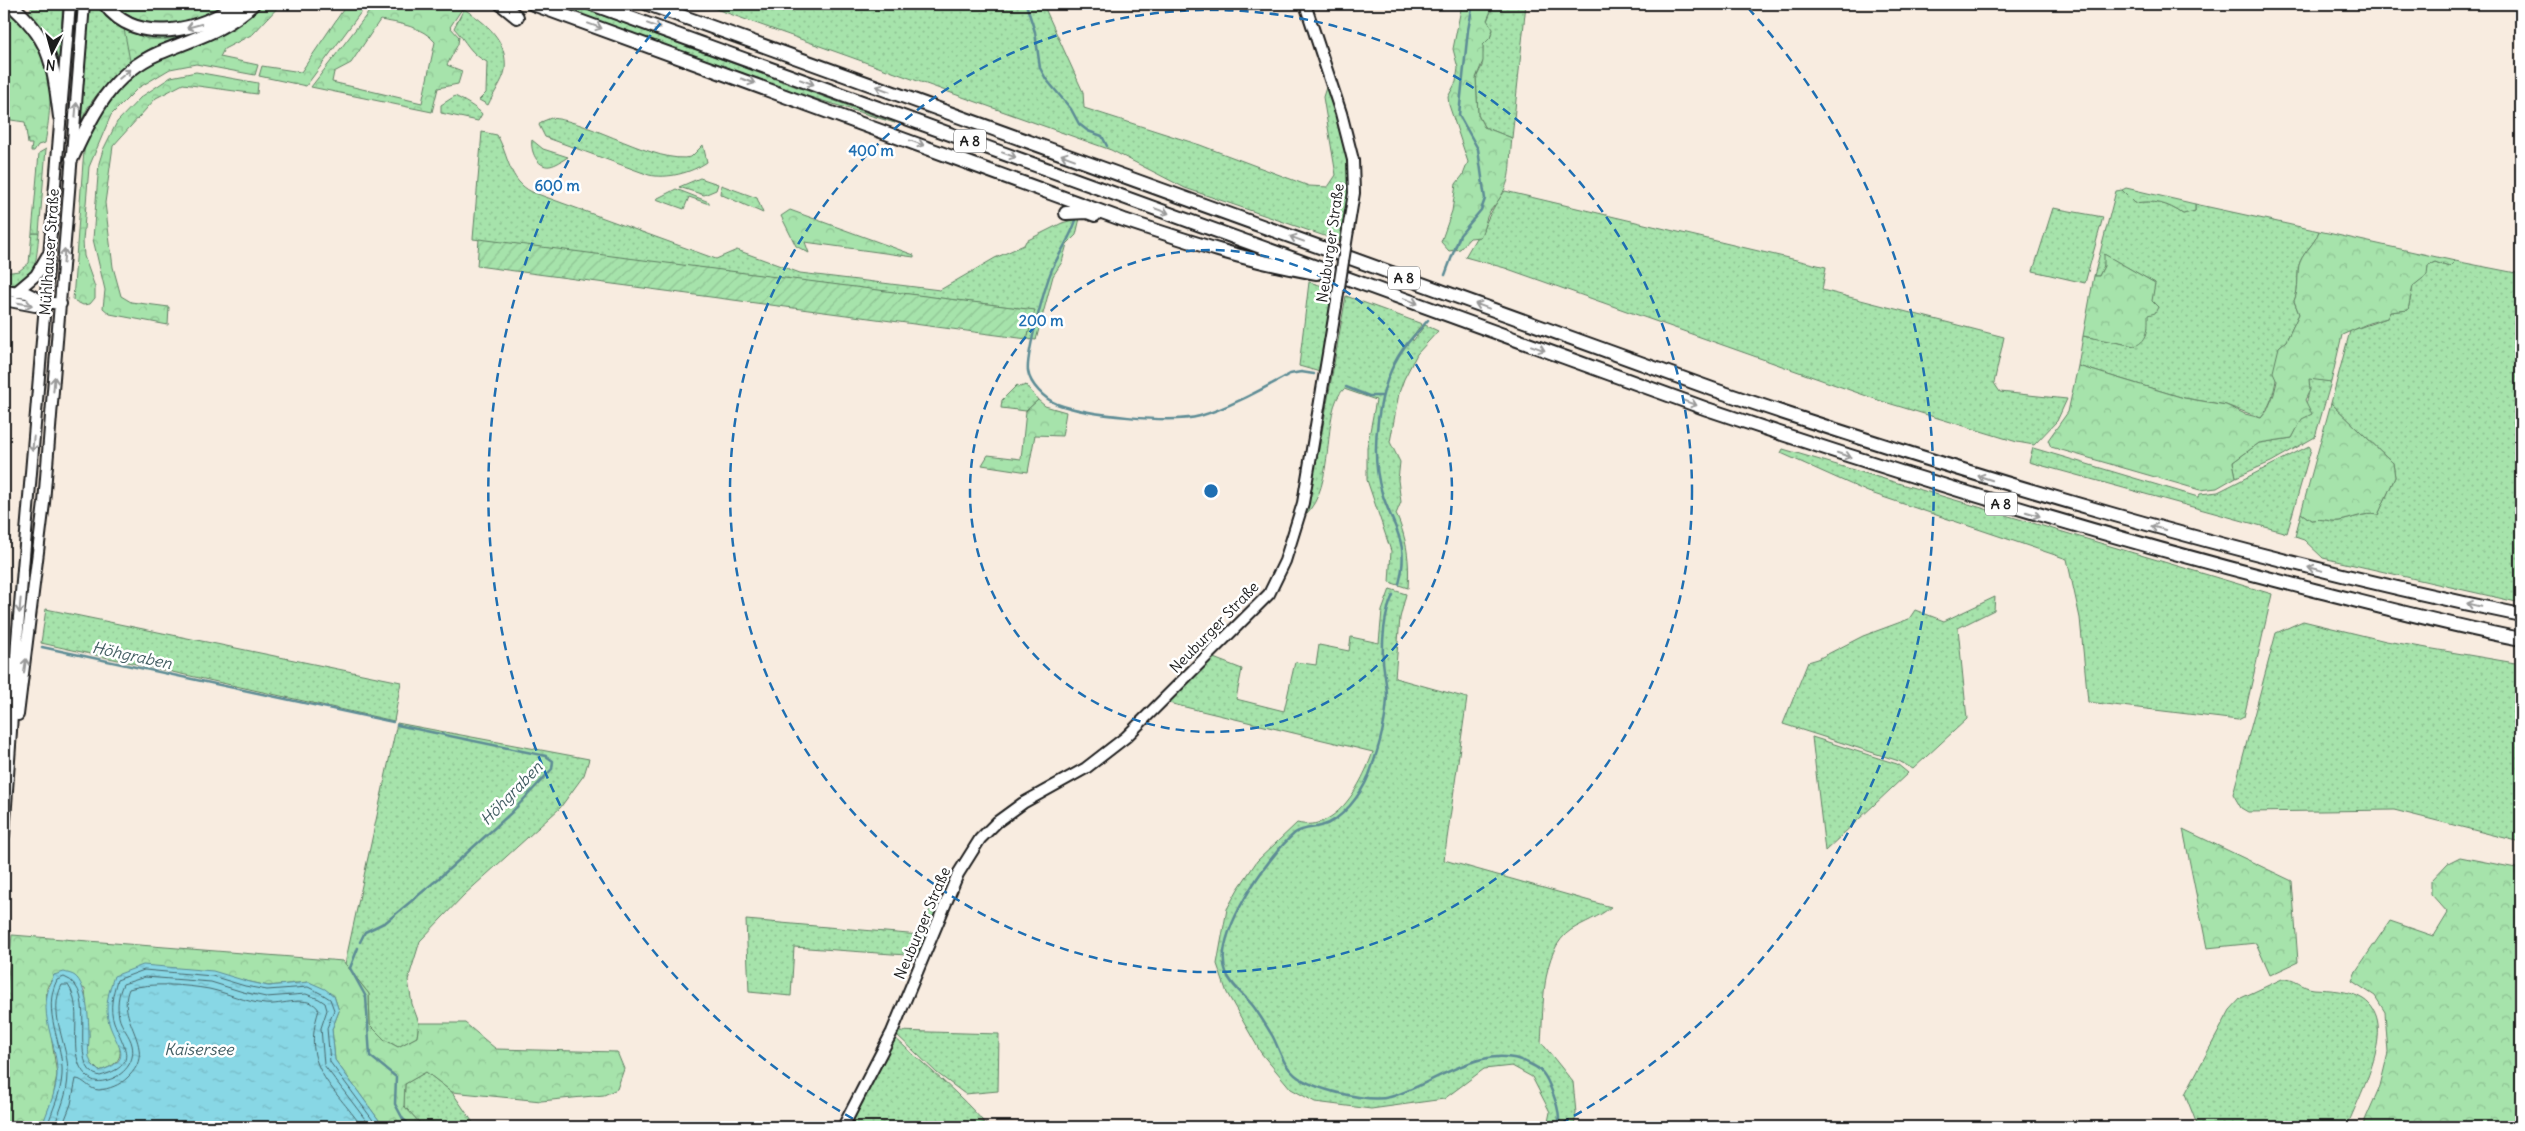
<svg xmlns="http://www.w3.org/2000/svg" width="2525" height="1131" font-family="Delius,sans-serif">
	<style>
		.grass { fill: url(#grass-dots); stroke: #618064 }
		.forest { fill: url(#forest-crowns); stroke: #618064; fill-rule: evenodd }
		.garden { fill: url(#garden-furrows); stroke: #618064 }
		.water { fill: url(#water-ripples); stroke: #5d8c95 }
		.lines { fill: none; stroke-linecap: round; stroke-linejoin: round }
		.shore { stroke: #47676c; stroke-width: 1 }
		.stream { stroke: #5d8c95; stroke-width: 2.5 }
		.secondary-casing { stroke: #1c1c1c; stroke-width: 14 }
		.highway-casing { stroke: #1c1c1c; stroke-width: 16 }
		.secondary { stroke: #fff; stroke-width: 10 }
		.highway { stroke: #fff; stroke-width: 12 }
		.secondary-bridge-casing { stroke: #1c1c1c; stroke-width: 14; stroke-linecap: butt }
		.secondary-bridge { stroke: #fff; stroke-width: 10 }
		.oneway { stroke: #999 }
		.ring { fill: none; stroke: #1f6fb2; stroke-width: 2.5; stroke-dasharray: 9 6 }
		.labels { text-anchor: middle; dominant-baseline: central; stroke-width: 5; stroke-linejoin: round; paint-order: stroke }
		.shield { fill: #fff; stroke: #606060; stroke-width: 1 }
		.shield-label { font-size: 14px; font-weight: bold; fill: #1c1c1c }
		.street-label { font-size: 15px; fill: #1c1c1c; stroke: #fff }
		.water-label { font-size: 16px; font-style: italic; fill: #425d62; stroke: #fff }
		.centre { fill: #1f6fb2; stroke: #fff; stroke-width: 2.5 }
		.ring-label { font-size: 15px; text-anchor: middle; font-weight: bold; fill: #1f6fb2; stroke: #fff; stroke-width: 5; stroke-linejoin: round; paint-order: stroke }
	</style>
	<defs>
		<pattern id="grass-dots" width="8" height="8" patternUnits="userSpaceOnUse" patternTransform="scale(1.25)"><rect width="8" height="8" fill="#a6e3ab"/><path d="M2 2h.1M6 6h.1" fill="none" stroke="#8ec293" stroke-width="1.8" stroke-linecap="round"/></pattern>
		<pattern id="forest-crowns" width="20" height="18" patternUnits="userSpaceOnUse" patternTransform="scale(1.25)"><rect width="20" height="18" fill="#a6e3ab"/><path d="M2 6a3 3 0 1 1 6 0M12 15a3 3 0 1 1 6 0" fill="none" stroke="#8ec293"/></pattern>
		<pattern id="garden-furrows" width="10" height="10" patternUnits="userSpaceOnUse" patternTransform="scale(1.25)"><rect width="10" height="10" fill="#a6e3ab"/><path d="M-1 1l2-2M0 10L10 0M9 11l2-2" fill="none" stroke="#8ec293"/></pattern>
		<pattern id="water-ripples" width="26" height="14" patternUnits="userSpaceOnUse" patternTransform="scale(1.25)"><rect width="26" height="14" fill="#88d7e5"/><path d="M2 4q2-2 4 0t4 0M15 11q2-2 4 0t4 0" fill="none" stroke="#75b8c4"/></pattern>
	</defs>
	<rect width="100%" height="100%" fill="#f8ece0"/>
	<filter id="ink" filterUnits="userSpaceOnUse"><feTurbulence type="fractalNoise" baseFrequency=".02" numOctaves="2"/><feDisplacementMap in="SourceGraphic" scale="10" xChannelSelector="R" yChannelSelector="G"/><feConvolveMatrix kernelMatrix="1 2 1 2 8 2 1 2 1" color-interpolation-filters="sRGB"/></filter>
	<g filter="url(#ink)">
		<path class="grass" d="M33 4H63L58 66 28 14Z
			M89 4H99L101 8 176 35 201 31C152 52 98 72 79 127Z
			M553 4H571L895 123 797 93Z
			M702 4H1043L1083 92 1084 108 1200 145 1309 186 1328 187 1336 175 1323 97 1328 81 1350 161 1349 193 1342 242 1185 188 1111 150Z
			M1494 4H1526L1512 138 1484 127 1478 115 1476 78 1482 66 1483 45 1490 38 1493 30 1487 21Z
			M464 9C486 23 508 40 505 70 503 81 493 94 488 105L479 100 486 93 487 62C470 54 466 41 454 28Z
			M455 96C461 99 479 109 482 114L478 121 441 113V105Z
			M551 118C591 121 657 165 691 157L703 145 707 162C691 173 667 179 649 175L545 137 539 125 541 122Z
			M482 132 497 135C509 156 508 180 532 192L716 259 737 250 800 273 940 290 995 258 1024 245 1026 241 1062 223 1080 218 1076 235 1067 244 1062 262 1053 276 1036 340 1027 339 1034 310 473 239Z
			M532 140 543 149 568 157C563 160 556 165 550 166 537 168 530 150 532 140Z
			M700 178 718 184 716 190 704 195 679 187Z
			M721 185 757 198 763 213 720 194Z
			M676 189 709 202V204L689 197 684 209 656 199Z
			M2122 190 2135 203C2154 200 2167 203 2183 214L2195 211V204L2319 231C2315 244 2305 250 2300 262 2296 270 2300 289 2294 301L2299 314 2286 341 2279 347C2277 372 2277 398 2261 418L2226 405 2184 398 2078 366 2083 336 2135 346 2148 314 2155 283 2105 255 2104 266 2099 276H2094L2116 191Z
			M1505 191 1826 267 1822 290 2004 337 1994 383 2000 392 2067 399 2057 421 2034 445 2017 442 1878 400 1505 268 1465 257 1476 238 1480 237C1487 219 1494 205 1505 191Z
			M2053 208 2103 217 2085 283 2033 271Z
			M32 233H39C36 259 38 286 4 285V273L19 271 29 263Z
			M2455 261 2521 274V603L2323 558 2304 540 2295 537 2301 513 2311 520C2324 518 2329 522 2339 521 2353 519 2363 512 2378 515L2395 477 2393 463 2331 403 2350 331 2387 318 2390 312 2408 310 2413 286 2426 275 2428 265 2435 262 2449 267Z
			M1309 282 1333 289 1320 372 1299 366Z
			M1346 296 1422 324 1412 337 1413 341 1425 325 1438 331 1417 354 1404 379 1399 393 1390 442 1400 462 1398 480 1401 502 1396 514C1407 538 1410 562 1408 588L1389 582 1391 551 1367 480V447L1376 400 1344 389C1320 410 1338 486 1304 516L1319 449Z
			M2309 378 2331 382 2315 437 2271 462 2236 477 2233 462 2259 443 2292 438C2301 421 2311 398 2309 378Z
			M1017 385 1020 387 1026 385 1038 400 1026 411 1001 408 1002 400Z
			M2309 446 2311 449 2287 533 2029 462 2033 448 2198 497 2200 494 2218 492Z
			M1783 449 2272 594 2244 717 2238 720 2088 702 2080 618 2067 559 1868 492 1781 453Z
			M1390 589 1406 594 1400 618 1395 678 1467 698 1444 860 1611 907C1599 917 1584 922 1571 930 1540 951 1544 1007 1541 1042L1573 1082 1576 1113 1574 1127H1547L1550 1112 1532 1077 1512 1066 1484 1069 1444 1099 1371 1109 1315 1102 1291 1089 1261 1053 1227 993 1217 964 1227 909 1238 889 1257 861 1297 823C1337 833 1362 783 1373 752L1164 702 1211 657 1242 669 1236 699 1284 711 1295 662 1316 665 1319 645 1349 651 1351 637 1379 643 1382 611Z
			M1995 597 1994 610 1958 628 1967 719 1913 769 1899 761 1783 724 1808 662 1818 659 1863 636 1909 619 1915 610 1944 621Z
			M46 609 401 682 394 721 41 643Z
			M2303 621 2386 641 2521 664V842L2394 810 2248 812 2241 808 2233 794 2276 633Z
			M397 723 589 759 584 775 560 808 464 895 420 941 408 980 412 1004 419 1023 417 1037 398 1047 385 1040 370 1025 369 994 345 964Z
			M1812 737 1897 764 1908 773 1825 851Z
			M930 909 940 910 920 956 794 947 791 996 749 992 746 920 920 935Z
			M2282 979C2295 978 2302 988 2314 989 2330 990 2349 990 2363 999 2401 1023 2358 1097 2347 1127H2198L2185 1094 2230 1010 2241 998Z
			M896 1031 999 1034 998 1091 965 1094 937 1073 895 1033Z
			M893 1036C925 1066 960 1093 988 1127H849Z
			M426 1072 452 1092 476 1127H428L420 1123 404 1106 405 1084Z"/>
		<path class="forest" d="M111 4H230C217 10 202 20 188 23 160 29 131 22 111 4Z
			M262 4H281L253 34 224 49 220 57 258 65 255 75 196 64 170 69 138 88 111 115 89 167 83 241 84 256 95 287V298L90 304 83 305 73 300 83 162 85 142 91 126 126 79 159 58 224 33Z
			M347 4H367L306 86 259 76 262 66 301 72Z
			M375 4H452L462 9 450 27 459 37 458 44 447 65 462 71 458 84 438 88 432 112 311 87ZM380 20C399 23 423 27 435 42L422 103 332 82 334 72 351 63Z
			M1462 4H1494L1487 20 1493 29 1490 38 1483 45V61L1476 78 1478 115 1484 127 1512 138C1508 172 1514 183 1490 211 1485 218 1485 229 1480 237L1470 238 1460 249 1449 251 1441 242 1452 211 1456 184 1463 175 1468 162 1449 105 1448 97 1456 82 1458 68 1453 49Z
			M4 6C52 48 56 82 45 143L38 145 34 151H31L32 144H28L25 122 4 119Z
			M124 29 148 39H175L151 48 130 61Z
			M196 72 258 83 257 94 183 84 156 98 113 146 105 203 113 267 121 296 131 302 169 307 168 325 110 314 103 308 105 290 93 239 99 163 103 150 117 122 141 97 171 77Z
			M46 149 39 233H32L39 153Z
			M2126 188 2195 204V211L2183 214C2167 203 2154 200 2135 203L2122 190Z
			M790 210 914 255V257L805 242 809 253 796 246 781 216Z
			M2319 231 2455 261 2449 267 2435 262 2428 265 2427 275 2413 286 2408 310 2390 312 2387 318 2369 323 2342 335 2331 382 2309 379 2310 390 2305 400 2312 414 2302 419 2292 438 2259 443 2233 462 2236 477 2217 488 2200 490 2051 447 2048 440 2068 412 2078 366 2184 398 2226 405 2245 414 2261 418 2267 411 2274 394 2277 381 2273 372 2279 347 2286 341 2299 314 2294 301C2300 288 2296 271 2300 262 2305 250 2315 244 2319 231Z
			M2104 254 2155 283 2152 301 2158 307 2155 313 2148 315C2148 328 2149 340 2135 346L2083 336 2094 276H2099L2104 266Z
			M1038 400 1045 406 1066 412 1062 436 1035 435 1028 472 982 465 988 455 1021 459 1026 411Z
			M2331 403 2393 463 2395 477 2378 515C2363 512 2353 519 2339 521 2329 522 2324 518 2311 520L2301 513Z
			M2183 829 2292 881 2298 962 2270 975 2256 943 2207 948Z
			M2460 857 2521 869V1127H2362L2380 1086 2388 1053 2385 1012 2375 996 2352 981 2356 971 2390 921 2434 936 2448 913 2431 894V881L2448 863Z
			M12 935 343 961 369 994 370 1025 385 1040 398 1047 417 1037 419 1023H465L496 1049 617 1052 624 1069 617 1089 604 1095 541 1101 452 1092 426 1072 405 1084 404 1106 420 1123 428 1127H384L335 1060 332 1029 339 1011 334 996 309 982 268 986 246 981 109 1023C121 1046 130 1062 99 1071L90 1062 87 1053 89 1036 85 989 54 975 47 988 46 1003 57 1074 53 1098 42 1127H4V1017Z"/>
		<path class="garden" d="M479 239 1035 310 1027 339 477 266Z"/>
		<path class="water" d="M143 965 213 971 246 981 268 986 309 982 325 989 334 996 339 1011 332 1029 335 1060 384 1127H42C47 1110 56 1094 57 1075 58 1039 34 1014 54 975L64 972C67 973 73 974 75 976 87 985 89 1021 89 1036 89 1050 85 1061 99 1071 137 1060 115 1045 109 1023 104 1006 109 991 114 976Z"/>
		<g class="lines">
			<path class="shore" d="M47 1127C52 1110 61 1094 62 1075 64 1043 41 1012 57 980L64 977C102 990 64 1069 100 1076 140 1065 124 1048 114 1022 109 1008 113 994 117 980L144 970 212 976 245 986 267 990 308 987 322 994 330 999 334 1010 327 1028 330 1062 378 1127
				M54 1127C60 1110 68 1093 68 1074 69 1046 47 1013 62 985H68C86 1011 64 1055 87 1076 94 1083 100 1082 108 1080 123 1076 136 1062 132 1045 130 1035 121 1027 119 1017 117 1005 118 995 123 984L145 977 211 982 243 992 266 997 306 994 319 999 325 1003 327 1010 321 1028 324 1065 371 1127
				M62 1127 71 1104 76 1079C84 1079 89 1090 99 1090 109 1089 120 1085 127 1078 160 1048 115 1022 129 989 151 982 186 985 209 989 228 993 245 1002 265 1004 281 1006 309 993 319 1010 300 1067 333 1085 362 1127"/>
			<path class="stream" d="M1026 4 1035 32 1040 68 1046 79 1071 109 1079 124 1088 131 1102 136 1107 146
				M1077 217C1072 235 1062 249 1054 265 1046 280 1026 356 1028 371 1030 385 1045 399 1057 404 1086 415 1170 424 1200 416 1231 407 1262 389 1290 374L1301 372 1314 374
				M1445 275 1460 235 1481 210 1485 199 1478 149 1459 115 1468 30 1473 4
				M1346 387 1369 396H1382
				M1399 584C1410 542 1394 530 1382 493 1369 452 1378 384 1403 349 1410 339 1420 330 1428 320
				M1393 595C1384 614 1382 641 1383 661 1384 673 1387 685 1387 697 1386 723 1378 751 1369 775 1361 794 1342 821 1321 826 1313 828 1302 828 1295 833 1268 856 1212 936 1226 972 1231 987 1248 997 1256 1010 1262 1019 1268 1028 1273 1037 1280 1051 1283 1065 1295 1075 1312 1089 1368 1103 1390 1097 1432 1086 1483 1040 1528 1063 1539 1068 1544 1072 1549 1084 1554 1096 1562 1115 1558 1127
				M4 642H10
				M42 647 393 722
				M360 942 365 932 386 922 438 879 511 813 552 769 553 761 546 756 397 725
				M358 948 350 968 366 997 370 1056 396 1077 395 1104 403 1119 412 1127"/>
			<defs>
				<path id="secondary" d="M1305 4 1341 113 1353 160 1354 193 1348 230
					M4 290 27 293 45 302 61 304
					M16 292 36 275 47 256
					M4 300 35 306 45 302
					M18 715 44 503 84 4
					M4 835 17 641 70 4
					M843 1127 892 1032 958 874 980 839 997 822 1023 803 1086 768 1126 737 1269 594 1285 561 1303 503 1336 306"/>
				<path id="highway" d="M10 4C52 40 53 64 60 117
					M105 4C136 47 202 31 237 4
					M501 4 517 17
					M533 4 1124 220C1187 241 1250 262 1317 273
					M592 4 1707 409C1909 477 2112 539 2318 591 2386 608 2453 626 2521 639
					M648 4 1715 390C1980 479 2247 559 2521 615
					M72 158C92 114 112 73 159 53 193 39 226 30 253 4
					M1066 213 1087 212 1095 215"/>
			</defs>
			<use href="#secondary" class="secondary-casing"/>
			<use href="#highway" class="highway-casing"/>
			<use href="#secondary" class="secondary"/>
			<use href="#highway" class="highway"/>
			<defs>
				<path id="secondary-bridge" d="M1336 306 1348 230"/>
			</defs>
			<use href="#secondary-bridge" class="secondary-bridge-casing"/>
			<use href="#secondary-bridge" class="secondary-bridge"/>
		</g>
		<defs><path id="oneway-shaft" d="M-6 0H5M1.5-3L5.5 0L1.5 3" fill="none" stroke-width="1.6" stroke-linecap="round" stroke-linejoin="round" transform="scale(1.25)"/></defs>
		<g class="oneway">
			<use href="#oneway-shaft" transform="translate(194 26) rotate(165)"/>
			<use href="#oneway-shaft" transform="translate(595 26) rotate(20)"/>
			<use href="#oneway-shaft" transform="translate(654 26) rotate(20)"/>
			<use href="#oneway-shaft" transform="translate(125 74) rotate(-39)"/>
			<use href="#oneway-shaft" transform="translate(748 81) rotate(20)"/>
			<use href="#oneway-shaft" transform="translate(807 82) rotate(20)"/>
			<use href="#oneway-shaft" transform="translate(883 89) rotate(-160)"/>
			<use href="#oneway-shaft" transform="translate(76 110) rotate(-85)"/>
			<use href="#oneway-shaft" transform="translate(917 143) rotate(20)"/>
			<use href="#oneway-shaft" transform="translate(1009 155) rotate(20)"/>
			<use href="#oneway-shaft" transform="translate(1068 157) rotate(-160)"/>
			<use href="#oneway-shaft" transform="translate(1162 211) rotate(20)"/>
			<use href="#oneway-shaft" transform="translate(1297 239) rotate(-160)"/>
			<use href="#oneway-shaft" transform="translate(64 256) rotate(-86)"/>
			<use href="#oneway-shaft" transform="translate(1411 301) rotate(20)"/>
			<use href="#oneway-shaft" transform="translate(25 304) rotate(10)"/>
			<use href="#oneway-shaft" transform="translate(1482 306) rotate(-160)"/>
			<use href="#oneway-shaft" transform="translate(1538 348) rotate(20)"/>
			<use href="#oneway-shaft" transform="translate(54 384) rotate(-85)"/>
			<use href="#oneway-shaft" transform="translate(1690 403) rotate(20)"/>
			<use href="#oneway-shaft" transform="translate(33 444) rotate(95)"/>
			<use href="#oneway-shaft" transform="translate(1844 455) rotate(18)"/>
			<use href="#oneway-shaft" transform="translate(1985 478) rotate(-162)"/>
			<use href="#oneway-shaft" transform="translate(2033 514) rotate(17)"/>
			<use href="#oneway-shaft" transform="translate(2158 528) rotate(-165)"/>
			<use href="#oneway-shaft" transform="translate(2315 569) rotate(-166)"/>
			<use href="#oneway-shaft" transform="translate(2474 605) rotate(-167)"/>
			<use href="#oneway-shaft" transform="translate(20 606) rotate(95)"/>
			<use href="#oneway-shaft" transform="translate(25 666) rotate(-82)"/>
		</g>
	</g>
	<g class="ring">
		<circle cx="1211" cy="491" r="241"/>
		<circle cx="1211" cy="491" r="481"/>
		<path d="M866 1126A722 722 0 0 1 674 8M1748 8A722 722 0 0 1 1556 1126"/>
	</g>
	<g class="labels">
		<g class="shield">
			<rect x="954" y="129.5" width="32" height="23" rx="4"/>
			<rect x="1388" y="266.5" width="32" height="23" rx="4"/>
			<rect x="1985" y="492.5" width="32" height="23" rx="4"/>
		</g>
		<g class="shield-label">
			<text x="970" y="141">A 8</text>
			<text x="1404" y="278">A 8</text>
			<text x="2001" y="504">A 8</text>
		</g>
		<g class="street-label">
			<text transform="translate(1330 243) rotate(-82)">Neuburger Straße</text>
			<text transform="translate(49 252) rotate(-86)">Mühlhauser Straße</text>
			<text transform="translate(1214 627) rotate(-46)">Neuburger Straße</text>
			<text transform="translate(922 923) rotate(-67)">Neuburger Straße</text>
		</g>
		<g class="water-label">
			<text transform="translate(132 655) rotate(12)">Höhgraben</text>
			<text transform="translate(511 793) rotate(-46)">Höhgraben</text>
			<text x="199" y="1049">Kaisersee</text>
		</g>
	</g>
	<circle cx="1211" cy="491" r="8" class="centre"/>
	<g class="ring-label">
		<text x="871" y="156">400 m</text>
		<text x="557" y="191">600 m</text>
		<text x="1041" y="326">200 m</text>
	</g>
	<rect width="2525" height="1131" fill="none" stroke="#fff" stroke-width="20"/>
	<rect x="10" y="10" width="2505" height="1111" fill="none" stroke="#1c1c1c" stroke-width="2" filter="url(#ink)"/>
	<g transform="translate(52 52) rotate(186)" stroke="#ffffff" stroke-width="4" paint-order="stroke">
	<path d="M0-4L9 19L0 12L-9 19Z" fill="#1c1c1c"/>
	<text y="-8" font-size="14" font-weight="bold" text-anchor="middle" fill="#1c1c1c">N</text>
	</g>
</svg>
